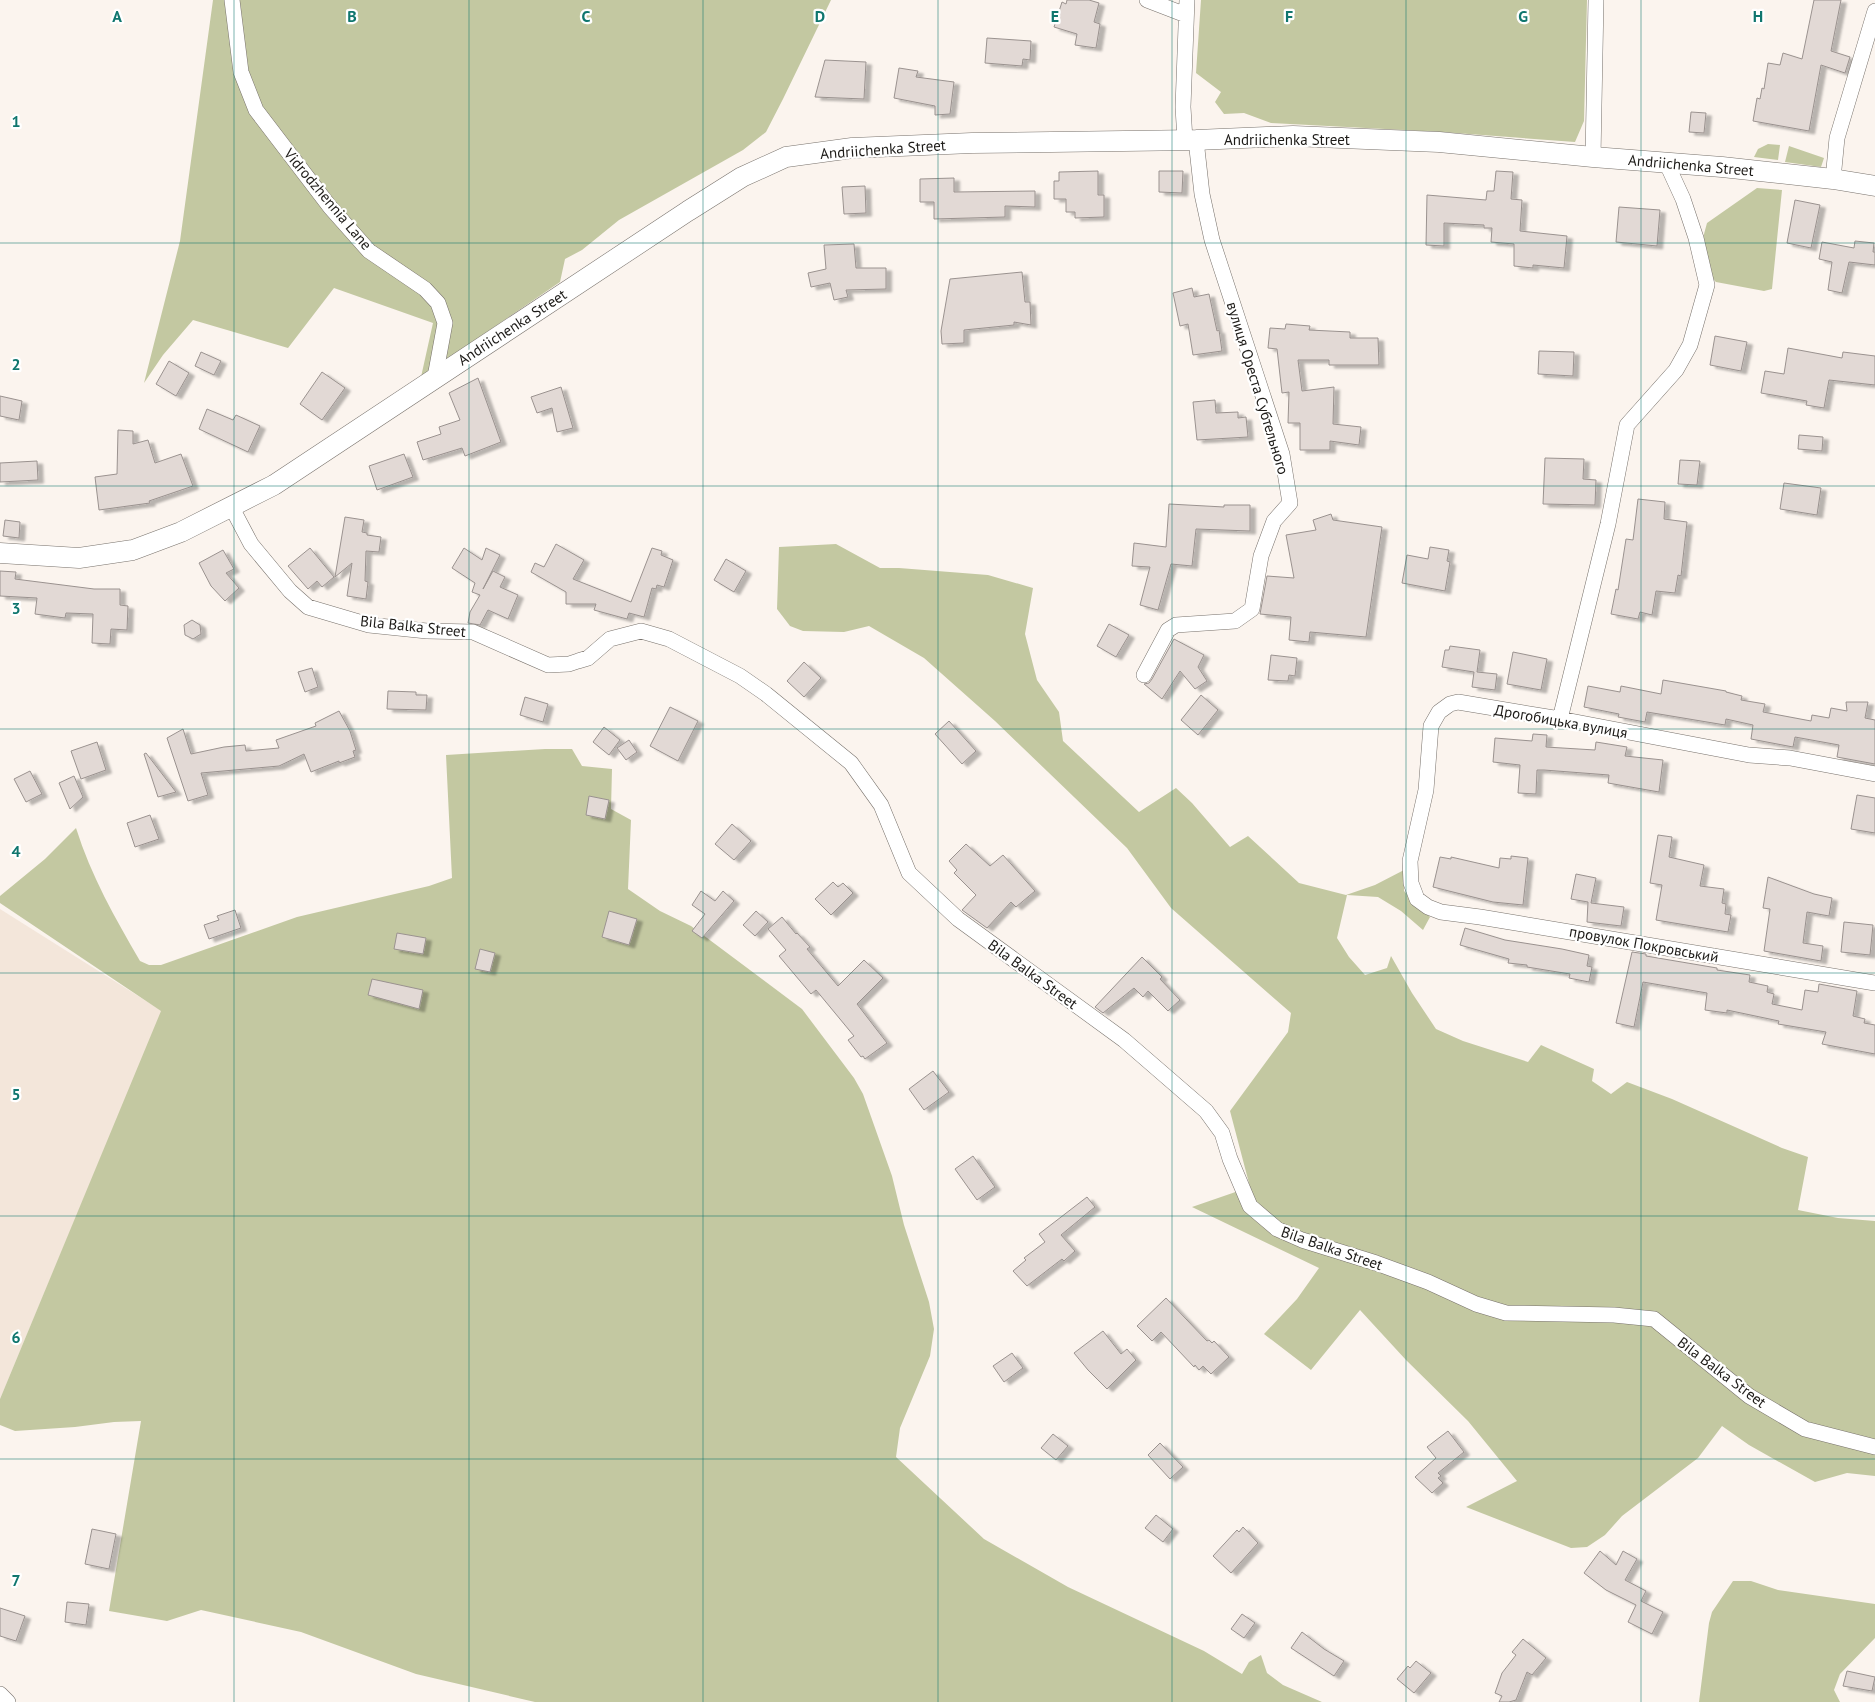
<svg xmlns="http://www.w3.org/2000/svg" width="1875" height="1702" font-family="'PT Sans',sans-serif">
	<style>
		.built { fill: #f3e6da }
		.green { fill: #c3c8a1 }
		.building { fill: #e2d9d5; stroke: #9a928f; filter: url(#shadow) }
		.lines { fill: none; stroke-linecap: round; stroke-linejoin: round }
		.minor-casing { stroke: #78726c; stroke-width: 16 }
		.tertiary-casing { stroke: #78726c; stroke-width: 21 }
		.minor { stroke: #fff; stroke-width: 15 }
		.tertiary { stroke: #fff; stroke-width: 20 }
		.grid { fill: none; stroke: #0f766e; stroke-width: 1; stroke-opacity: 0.55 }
		.labels { text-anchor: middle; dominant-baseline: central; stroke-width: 4.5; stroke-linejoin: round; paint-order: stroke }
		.street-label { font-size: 15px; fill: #1d1b18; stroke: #fff }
		.grid-label { font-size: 16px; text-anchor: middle; font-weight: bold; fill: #0f766e; stroke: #fff; stroke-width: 4.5; stroke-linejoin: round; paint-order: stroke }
	</style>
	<defs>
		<filter id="shadow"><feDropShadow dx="5.5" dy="3" stdDeviation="1" flood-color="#0004"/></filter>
	</defs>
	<rect width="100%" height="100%" fill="#fbf4ee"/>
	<path class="built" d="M0 909 162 1011 0 1399Z"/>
	<path class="green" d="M213 0H831L783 99 766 132 743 150 619 220 582 250 565 259 560 282 421 377 433 323 334 288 288 348 193 320 163 355 144 383 180 241Z
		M1201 0H1587L1584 121 1575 142 1442 132 1271 123 1244 113 1224 114 1215 102 1221 92 1196 73Z
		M1768 144 1780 145 1778 160 1754 157 1758 149Z
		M1789 146 1824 158 1821 167 1785 162Z
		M1757 188 1782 190 1772 289 1764 291 1716 282 1709 275 1701 245 1707 223Z
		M836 544 880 568H899L988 575 1033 588 1025 634 1037 680 1059 712 1063 741 1139 812 1176 788 1192 803 1230 847 1248 836 1299 883 1346 895 1375 885 1404 870V891L1430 917 1423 930 1401 911 1378 897 1347 895 1337 938 1349 957 1365 975 1387 968 1391 956 1412 993 1436 1029 1463 1041 1528 1062 1541 1045 1594 1069 1592 1081 1611 1094 1627 1082 1672 1099 1782 1148 1808 1157 1798 1210 1838 1218 1875 1221V1476L1847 1473 1815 1482 1749 1445 1722 1426 1698 1458 1622 1516 1605 1535 1587 1547 1571 1548 1466 1507 1517 1481 1468 1421 1406 1360 1360 1310 1311 1370 1264 1334 1297 1299 1319 1268 1192 1207 1250 1187 1230 1111 1288 1032 1291 1013 1171 908 1127 848 995 721 924 658 869 626 844 632 803 631 790 626 777 609 779 547Z
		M545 749H572L582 766 612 769 611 809 631 820 628 889 660 911 691 926 802 1009 854 1078 863 1094 892 1176 904 1225 929 1302 934 1329 930 1356 900 1428 896 1457 984 1539 1068 1587 1204 1651 1242 1674 1249 1662 1261 1655 1267 1673 1283 1685 1322 1702H535L416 1674 301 1632 201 1610 167 1621 109 1611 141 1421 114 1422 75 1427 15 1431 0 1425V1399L161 1011 0 903V896L45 859 76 828C91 876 115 918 140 961L149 965H161L297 917 429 886 452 878 446 755Z
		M1733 1581H1751L1778 1590 1875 1604V1638L1840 1674 1834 1690 1840 1702H1699L1709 1623 1712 1612Z"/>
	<path class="building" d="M1067 0H1089L1099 3 1094 22 1100 24 1096 48 1075 45 1077 34 1054 27 1062 2 1066 4Z
		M1814 0H1841L1831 51 1850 57 1845 73 1821 65 1809 131 1753 121 1757 98 1760 99 1762 88 1764 89 1768 63 1780 65 1783 53 1802 59Z
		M987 38 1031 41 1030 60 1023 59 1022 66 985 63Z
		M825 60 866 62 864 99 815 97Z
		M899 68 918 71 916 77 954 82 950 114 935 115V106L894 98Z
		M1691 112 1706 113 1704 133 1689 132Z
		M1098 171V195H1104V217L1075 218V212H1066V199H1054V181H1059V172Z
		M1159 171H1183L1182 193 1159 192Z
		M1496 171 1513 172 1511 199 1522 200 1520 231 1567 236 1564 268 1533 265V268L1514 266V244L1491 242 1492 228H1484V225L1444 223V246L1426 245 1427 195 1486 200 1487 191H1494Z
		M954 178V192L1035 191V207L1005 206V217L934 219V202H920V179Z
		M865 186 866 213 844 214 842 187Z
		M1795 200 1820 205 1811 248 1787 243Z
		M1619 207 1660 210 1657 246 1616 242Z
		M1855 241 1874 243 1873 252H1875V265L1849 262 1842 293 1828 290 1832 262 1819 259 1822 242 1854 248Z
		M854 244 856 268H886V289L846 290 848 297 834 300 830 283 811 287 808 273 826 269 824 245Z
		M1022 272 1025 302H1030L1031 325 1014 322V325L964 330V343L942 344 941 331 950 279Z
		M1192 288 1194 297 1209 294 1217 331 1219 330 1222 351 1193 355 1188 324 1180 326 1173 293Z
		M1286 324 1310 326 1309 330 1350 332V338H1378L1379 365H1329V360H1298L1302 391 1334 387 1333 424 1361 427 1359 445 1330 441V450H1300V423H1288L1289 392 1282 393 1277 349 1268 348 1270 328 1285 329Z
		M1715 336 1747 342 1741 371 1710 365Z
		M1788 348 1842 358 1843 352 1875 356V385L1829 380 1824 408 1806 405 1807 401 1761 393 1765 371 1784 374Z
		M1539 351 1574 352 1573 376 1538 374Z
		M201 352 221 361 214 375 195 366Z
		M169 361 189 373 176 396 156 384Z
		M322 372 345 388 322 420 300 404Z
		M478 378 501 442 465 456 462 448 423 460 417 442 441 434 439 427 460 420 449 393Z
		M561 387 573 428 557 432 552 408 537 413 531 397Z
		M0 396 22 401 19 420 0 416Z
		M1215 400 1216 413 1238 412V418L1246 417 1248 437 1197 440 1193 402Z
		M207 409 233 420 236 415 260 426 248 452 199 429Z
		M118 430 133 431V444L148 440 155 463 181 454 193 486 149 501 150 503 99 510 95 477 117 474Z
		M1799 435 1823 437 1822 451 1798 449Z
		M404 454 413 477 377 490 369 466Z
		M1545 458 1584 459 1583 479 1596 480 1595 505 1543 504Z
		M1680 460 1700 461 1697 485 1678 484Z
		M37 461 38 480 0 482V463Z
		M1784 483 1821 488 1817 515 1780 509Z
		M1638 499 1665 502 1664 519 1687 522 1681 576 1678 575 1675 593 1656 591 1652 615 1640 612 1638 619 1611 614 1616 589 1618 590 1626 539 1633 540Z
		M1169 504 1224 507V505H1250V531L1196 529 1192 566 1171 564 1158 610 1140 605 1150 567 1132 566 1134 543 1166 547Z
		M1331 514 1333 520 1382 527 1366 637 1310 632 1309 642 1289 640 1291 617 1260 614 1267 576 1294 578 1286 535 1316 530 1313 520Z
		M345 517 364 520 362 532 367 533V535L381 537 379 552 366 551 365 581 368 582 366 599 347 596 352 563 335 577Z
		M5 520 20 522 19 538 3 536Z
		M556 544 584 560 573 579 631 602 652 548 662 551 661 555 673 560 664 587 657 585 656 589 652 588 644 617 629 613 627 619 594 610 596 604H566V592L531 572 535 563 544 567Z
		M1430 547 1449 550 1447 561 1450 562 1445 591 1402 583 1407 555 1428 559Z
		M310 548 334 577 322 587 317 581 308 589 288 566Z
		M464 548 482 560 486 548 500 555 483 589 493 571 505 577 500 587 518 595 508 619 488 610 480 625 468 623 470 612 480 595 472 592 475 583 452 568Z
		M223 550 234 569 226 573 239 588 225 601 211 586 199 563Z
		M726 559 746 571 734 592 714 580Z
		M0 571 16 572 15 579 94 589H120V605L128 606 127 630 111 629 110 644 92 643 93 614 66 613 65 618 35 614 37 598 0 596Z
		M192 620 200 625 201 634 193 639 185 635 184 625Z
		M1109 624 1129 635 1116 657 1097 646Z
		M1174 639 1204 655 1198 667 1207 681 1195 689 1180 671 1162 699 1144 684 1149 683 1152 679Z
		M1450 646 1480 650 1477 672 1497 674 1495 690 1472 687 1474 672 1442 667 1445 650H1449Z
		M1513 652 1547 659 1541 690 1507 684Z
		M1271 655 1297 658 1295 676 1289 675 1288 681 1268 680Z
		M804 662 821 678 804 697 787 681Z
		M312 668 318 687 305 692 298 672Z
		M1663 680 1726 691V692L1742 696 1741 700 1765 704 1763 712 1811 721 1812 715 1829 718 1831 708 1847 711 1846 702H1868L1865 718 1875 720V764L1837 757 1839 745 1795 737 1793 747 1751 739 1753 725 1726 719 1725 725 1647 712 1645 722 1618 717 1619 714 1584 707 1588 686 1620 692 1621 686 1661 694Z
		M388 691 416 692V695H427L426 710 387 709Z
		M1201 695 1218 710 1198 735 1181 720Z
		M525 697 548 704 543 722 520 715Z
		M670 707 698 721 678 761 650 746Z
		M339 711 350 731 356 750 353 751 355 757 339 763V761L311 772 304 754 279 766 201 773 208 795 188 801 167 738 183 729 191 754 224 747 245 745 246 751 279 748 276 740 316 726 315 723Z
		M949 721 976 751 962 764 935 734Z
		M604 727 620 740 609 755 593 742Z
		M1533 734 1547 735 1546 747 1595 750 1596 742 1627 747 1625 756 1663 760 1659 792 1608 783 1609 775 1544 770H1537L1536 794 1518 793 1520 765 1493 762 1495 738 1532 741Z
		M629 740 637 752 626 760 617 748Z
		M97 742 106 770 81 779 71 751Z
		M146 753 176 792 158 797 144 754Z
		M30 771 42 794 26 802 14 779Z
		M74 776 83 797 70 809 59 783Z
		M1857 795 1875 798V833L1851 829Z
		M589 796 609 800 605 819 586 815Z
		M150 815 159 839 135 847 127 823Z
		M732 824 751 841 734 860 715 844Z
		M1658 835 1672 837 1669 857 1704 865 1700 886 1724 889 1722 903 1726 904 1725 914 1731 915 1728 932 1656 920 1662 885 1650 883Z
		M966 844 990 866 1003 855 1035 891 1016 907 1011 902 987 928 962 910 976 895 954 873 957 870 949 861Z
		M1511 856 1528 858 1523 905 1493 902 1433 887 1440 857 1451 859V857L1499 868 1500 858 1511 859Z
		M1576 874 1596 878 1591 903 1624 907 1621 926 1587 922 1588 902 1571 899Z
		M1768 877 1814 894 1832 898 1829 916 1807 912 1803 943 1823 946 1821 961 1764 951 1770 909 1763 908Z
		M833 882 838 887 843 883 853 893 831 915 815 899Z
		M701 891 715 901 723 891 734 901 702 938 692 931 705 914 692 905Z
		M235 910 241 928 209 939 204 925 219 920 217 916Z
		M609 911 637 919 629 945 602 937Z
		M756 911 768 922 755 936 743 925Z
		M782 917 796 934 797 933 810 947 807 949 838 986 864 960 883 978 857 1004 887 1043 865 1059 863 1056 861 1057 848 1040 854 1036 816 990 811 994 779 956 786 950 768 929Z
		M1844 922 1873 925 1870 955 1841 952Z
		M1465 928 1505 940 1562 949 1589 955 1587 966 1592 967 1589 982 1569 978 1570 974 1527 967V965L1508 963 1509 959 1460 945Z
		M397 933 426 938 423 954 394 949Z
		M480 949 495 953 490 972 475 969Z
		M1632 952 1646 954V956L1717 968V970L1750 975 1749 982 1768 986 1767 992 1774 994 1772 1004 1802 1010 1805 990 1818 992 1819 984 1857 991 1853 1016 1865 1019 1864 1023 1875 1025V1054L1822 1044 1826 1032 1778 1024 1779 1021 1727 1010V1013L1705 1010 1707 993 1643 982 1634 1027 1616 1023Z
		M1142 957 1162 977 1160 979 1180 1000 1168 1011 1148 991 1143 997 1134 988 1103 1013 1095 1007Z
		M372 979 423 990 419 1009 368 995Z
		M933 1071 949 1092 924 1110 909 1089Z
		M973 1156 995 1187 977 1200 955 1169Z
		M1087 1197 1095 1207 1061 1235 1075 1251 1064 1261 1062 1259 1027 1286 1013 1271 1026 1260 1024 1258 1045 1242 1039 1234Z
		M1166 1298 1207 1341 1209 1340 1212 1343 1214 1341 1229 1357 1211 1374 1203 1366 1199 1370 1195 1365 1194 1367 1161 1332 1152 1341 1137 1326Z
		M1103 1331 1121 1354 1127 1349 1136 1360 1107 1389 1088 1370 1074 1353Z
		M1012 1353 1023 1368 1004 1382 993 1366Z
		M1448 1431 1464 1452 1438 1473 1441 1476 1438 1478 1443 1483 1432 1493 1415 1477 1436 1458 1427 1447Z
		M1053 1434 1068 1446 1056 1460 1041 1448Z
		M1160 1443 1183 1467 1170 1479 1148 1455Z
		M1156 1515 1173 1529 1163 1542 1145 1528Z
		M1243 1527 1258 1543 1231 1573 1213 1556 1237 1530 1239 1532Z
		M92 1529 116 1534 109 1569 85 1564Z
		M1600 1551 1616 1565 1623 1551 1637 1559 1625 1580 1646 1591 1641 1601 1663 1612 1652 1634 1628 1622 1636 1605 1606 1590 1584 1573Z
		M67 1602 89 1604 86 1625 65 1622Z
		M0 1608 25 1616 16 1641 0 1636Z
		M1242 1614 1255 1623 1244 1638 1231 1629Z
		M1302 1632 1324 1649 1344 1661 1334 1676 1291 1648Z
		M1523 1639 1546 1658 1532 1675 1527 1672 1516 1700 1509 1702H1499L1502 1696 1495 1693 1502 1673 1516 1655 1512 1652Z
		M1416 1661 1431 1673 1414 1693 1397 1679 1408 1666 1410 1668Z
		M1847 1671 1875 1677 1872 1691 1843 1686Z"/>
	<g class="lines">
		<defs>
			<path id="minor" d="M232 0 241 72 256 110 330 207 369 251 425 289 438 303 445 323 435 377
				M1147 0 1186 15
				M1185 140 1183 107 1187 0
				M1593 157 1596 0
				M1833 179 1837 138 1875 11
				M232 508 251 544 290 591 308 607 369 625 427 631 473 632 548 665 569 664 578 661 588 658 610 639 641 631 669 639 740 676 766 694 851 763 881 805 909 873 958 919 1124 1040 1206 1111 1222 1133 1230 1159 1250 1206 1277 1229 1302 1240 1376 1263 1428 1282 1476 1304 1506 1313 1614 1315 1654 1319 1749 1396 1805 1429 1875 1447
				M1144 675 1168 630 1176 625 1235 621 1252 609 1261 556 1274 521 1290 503 1282 454 1212 240 1202 194 1196 140
				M1560 719 1608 524 1627 425 1676 370 1690 345 1707 285 1696 238 1683 199 1666 162
				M1875 774 1790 758 1749 755 1560 719 1458 702 1450 704 1439 712 1431 726 1426 790 1410 861 1411 883 1417 899 1428 907 1441 912 1480 917 1875 983
				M0 1694 8 1702"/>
			<path id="tertiary" d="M0 553 79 558 133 550 181 532 274 485 688 211 742 177 786 157 852 148 972 143 1196 140 1293 136 1439 142 1593 157 1722 167 1833 179 1875 186"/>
		</defs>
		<use href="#minor" class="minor-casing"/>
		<use href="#tertiary" class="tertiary-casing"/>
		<use href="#minor" class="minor"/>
		<use href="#tertiary" class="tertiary"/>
	</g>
	<path class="grid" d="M234 0V1702M469 0V1702M703 0V1702M938 0V1702M1172 0V1702M1406 0V1702M1641 0V1702M0 243H1875M0 486H1875M0 729H1875M0 973H1875M0 1216H1875M0 1459H1875"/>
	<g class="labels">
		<g class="street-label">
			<text x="1287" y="139">Andriichenka Street</text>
			<text transform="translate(883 149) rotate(-4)">Andriichenka Street</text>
			<text transform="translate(1691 165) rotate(5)">Andriichenka Street</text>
			<text transform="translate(328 199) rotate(50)">Vidrodzhennia Lane</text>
			<text transform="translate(512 327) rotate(-33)">Andriichenka Street</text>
			<text transform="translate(1258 388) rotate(73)">вулиця Ореста Субтельного</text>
			<text transform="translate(413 626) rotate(6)">Bila Balka Street</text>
			<text transform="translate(1561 721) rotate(10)">Дрогобицька вулиця</text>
			<text transform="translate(1644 944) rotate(10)">провулок Покровський</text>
			<text transform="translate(1033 974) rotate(36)">Bila Balka Street</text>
			<text transform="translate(1332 1248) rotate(19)">Bila Balka Street</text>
			<text transform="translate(1722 1372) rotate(37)">Bila Balka Street</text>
		</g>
	</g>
	<g class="grid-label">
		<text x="117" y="22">A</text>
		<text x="352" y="22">B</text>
		<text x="586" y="22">C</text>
		<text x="820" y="22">D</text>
		<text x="1055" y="22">E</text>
		<text x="1289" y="22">F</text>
		<text x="1523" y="22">G</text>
		<text x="1758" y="22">H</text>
		<text x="16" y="127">1</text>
		<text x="16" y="370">2</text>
		<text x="16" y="614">3</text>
		<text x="16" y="857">4</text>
		<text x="16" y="1100">5</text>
		<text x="16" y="1343">6</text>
		<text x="16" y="1586">7</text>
	</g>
</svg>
